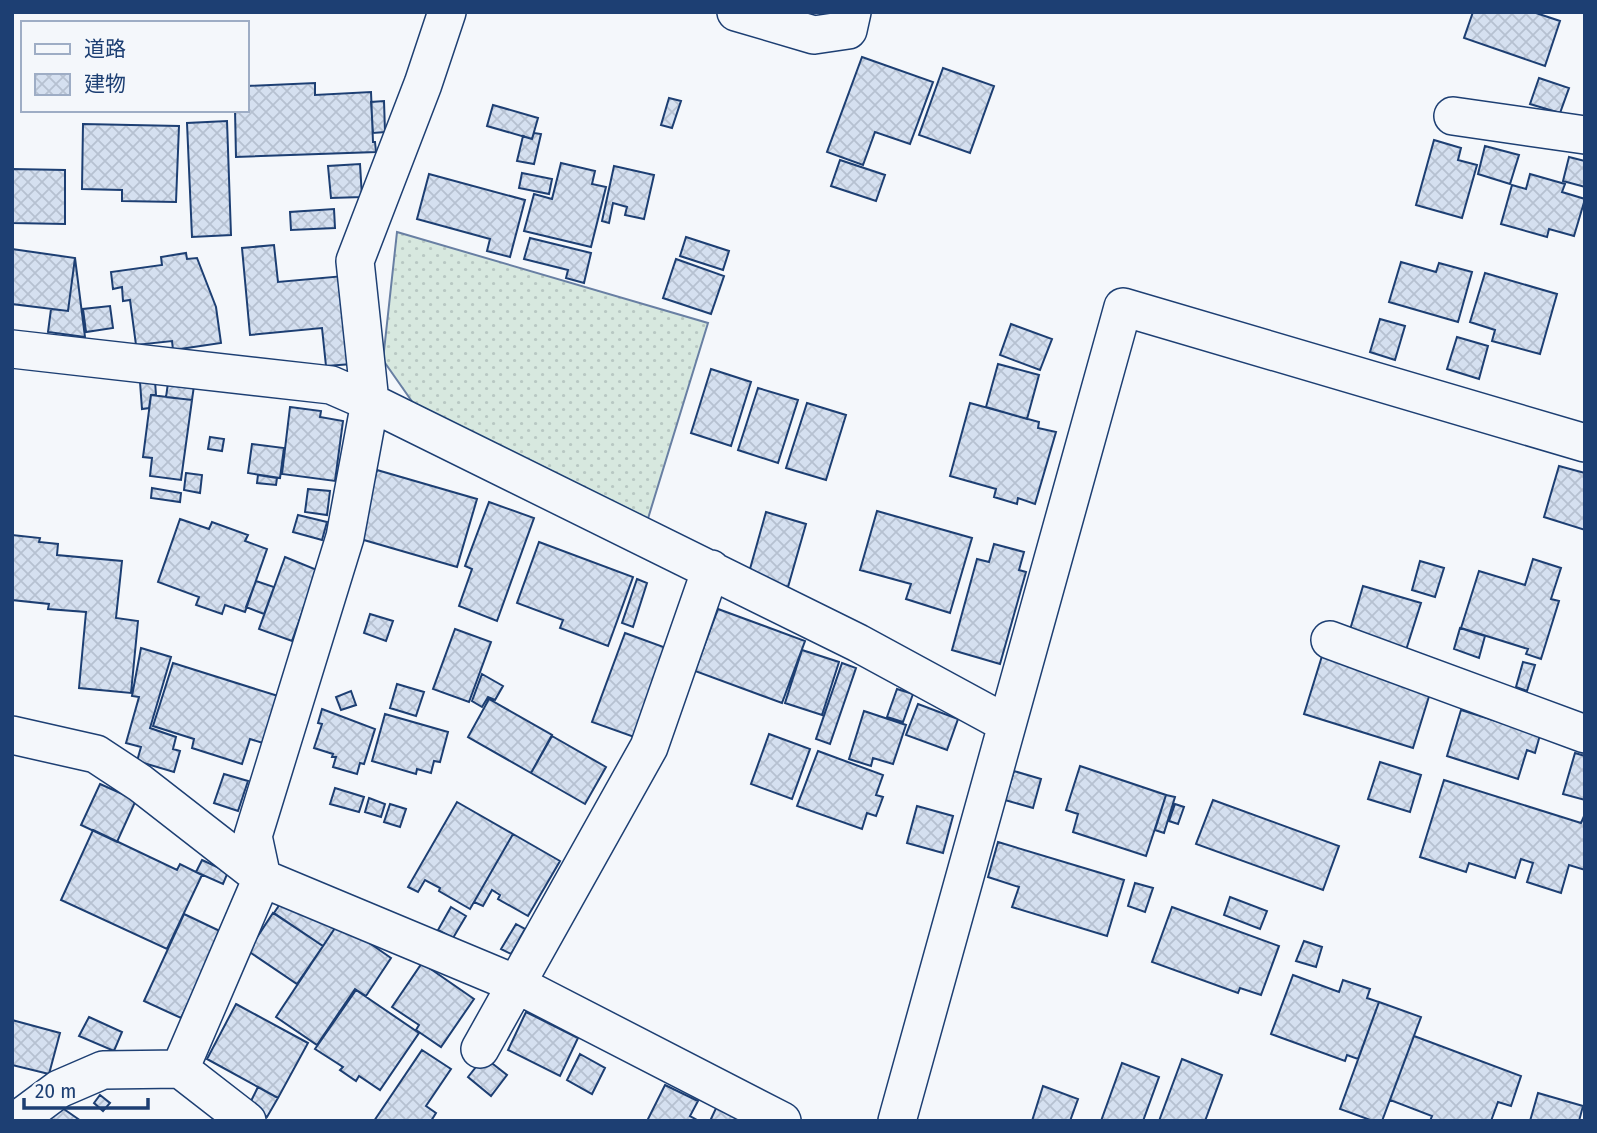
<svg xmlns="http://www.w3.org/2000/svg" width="1597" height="1133" font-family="'Fira Sans Condensed','Noto Sans JP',sans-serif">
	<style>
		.grass { fill: url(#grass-dots); stroke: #687fa3; stroke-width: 2 }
		.building { fill: url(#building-cross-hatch); stroke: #1d3f73; stroke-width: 2 }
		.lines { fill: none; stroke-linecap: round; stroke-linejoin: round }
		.street-casing { stroke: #1d3f73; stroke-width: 40 }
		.street { stroke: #f4f7fb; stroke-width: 37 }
	</style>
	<defs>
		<pattern id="grass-dots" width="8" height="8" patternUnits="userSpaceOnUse" patternTransform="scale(1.75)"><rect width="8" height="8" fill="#d7e8df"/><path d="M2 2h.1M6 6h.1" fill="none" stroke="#b8c8c3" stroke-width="1.8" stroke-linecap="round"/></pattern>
		<pattern id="building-cross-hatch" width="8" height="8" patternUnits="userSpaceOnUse" patternTransform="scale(1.75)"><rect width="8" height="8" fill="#d5e0f0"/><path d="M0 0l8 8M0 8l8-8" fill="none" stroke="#b6c1d1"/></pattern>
	</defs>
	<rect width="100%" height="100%" fill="#f4f7fb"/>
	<path class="grass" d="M397 232 708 323 646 525 418 410 383 360Z"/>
	<path class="building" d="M1473 12H1533L1560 21 1545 66 1464 38Z
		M862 57 933 82 910 144 875 132 863 165 827 152Z
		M943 68 994 86 970 153 919 135Z
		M1539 78 1569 88 1560 113 1530 104Z
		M315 83V95L371 92 373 142H375L376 152 236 157 235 110H247V86Z
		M669 98 681 101 672 128 661 125Z
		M384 101 385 132 373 133 371 102Z
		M493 105 538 118 532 139 487 126Z
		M227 121 231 235 192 237 187 123Z
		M83 124 179 126 176 202 122 201V190L82 189Z
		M534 133 541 134 534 164 517 161 523 136 532 139Z
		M1434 140 1461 148 1458 160 1477 165 1462 218 1416 205Z
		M1485 146 1519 155 1510 184 1478 174Z
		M1569 157 1585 161V187L1563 181Z
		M840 160 885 175 876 201 831 186Z
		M561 163 595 171 592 184 606 187 591 247 524 231 534 194 552 199Z
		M360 164 362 197 331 198 328 166Z
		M614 166 654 175 644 219 625 215 627 207 613 203 609 223 602 221Z
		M12 169 65 170V224L12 223Z
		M522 173 552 179 549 194 519 188Z
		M429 174 525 200 510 257 487 251 490 239 417 219Z
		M1530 174 1565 184 1562 192 1585 199 1574 236 1549 229 1547 237 1501 224 1512 185 1526 189Z
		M334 209 335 228 291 230 290 212Z
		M686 237 729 251 723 270 680 256Z
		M530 238 591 253 584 283 566 278 568 270 524 259Z
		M274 245 278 282 344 276 352 364 326 366 322 328 250 335 242 248Z
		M12 249 75 258 68 311 12 304Z
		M186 253 187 259 197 258 216 307 221 343 173 350 172 341 136 345 130 300 123 301 122 287 113 289 111 272 162 265 161 257Z
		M75 258 85 337 48 332 51 309 68 311Z
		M676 259 724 276 711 314 663 298Z
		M1401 262 1436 272 1439 263 1472 272 1458 322 1389 302Z
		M1485 273 1557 294 1540 354 1492 341 1495 330 1470 322Z
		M110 306 113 328 86 332 83 309Z
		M1380 319 1405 326 1395 360 1370 352Z
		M1011 324 1052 339 1040 370 1000 355Z
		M1457 337 1488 346 1479 379 1447 369Z
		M998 364 1039 375 1027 419 986 407Z
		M711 369 751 382 731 446 691 433Z
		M155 381 156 395H151L149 408 142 409 140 382Z
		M168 383 194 386 192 400 166 397Z
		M758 388 798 400 778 463 738 450Z
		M151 395 192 400 181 480 150 476 152 458 143 457Z
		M807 403 846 415 826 480 786 468Z
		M970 403 1039 422 1038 428 1056 432 1035 504 1018 498 1017 504 994 497 996 489 950 476Z
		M290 407 321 411 320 417 343 421 335 481 282 474Z
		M210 437 224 439 222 451 208 449Z
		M252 444 284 448 280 478 248 473Z
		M1559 466 1585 473V530L1544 517Z
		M377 470 477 499 457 567 357 538Z
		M186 473 202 475 200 493 184 490Z
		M258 475 277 478 276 485 257 483Z
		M152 488 181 493 180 502 151 498Z
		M308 489 330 491 327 515 305 512Z
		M489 502 534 518 497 621 459 606 472 569 465 566Z
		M877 511 972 538 950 613 906 599 911 584 860 570Z
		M766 512 806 524 788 587 748 576Z
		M298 515 327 522 322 540 293 532Z
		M180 519 209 529 212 522 248 535 245 541 267 549 245 612 225 605 222 614 196 605 199 597 158 582Z
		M12 535 40 538 39 542 58 544 57 555 122 561 116 618 138 621 131 693 79 688 86 612 48 609 49 604 12 600Z
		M539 542 633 577 608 646 560 628 563 620 517 603Z
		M994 544 1024 552 1019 570 1026 572 1000 664 952 650 977 559 989 562Z
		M285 557 317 570 292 641 259 629Z
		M1533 559 1561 568 1551 599 1559 601 1541 659 1526 654 1528 649 1461 628 1479 571 1525 585Z
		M1420 561 1444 568 1435 597 1412 590Z
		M637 579 647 583 633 627 622 623Z
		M256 581 274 587 264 614 246 607Z
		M1363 586 1421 603 1406 650 1349 633Z
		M718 609 805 641 782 703 695 671Z
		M370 614 393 621 386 641 364 633Z
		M1460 628 1485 636 1479 658 1454 649Z
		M455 629 491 642 469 702 433 689Z
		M625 633 669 649 637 738 592 722Z
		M141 648 171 657 150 728 176 737 173 749 180 751 174 772 137 761 141 747 126 743 139 697 132 696Z
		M802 650 839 662 822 715 785 703Z
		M1322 656 1431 690 1413 748 1304 714Z
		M1523 662 1535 665 1527 691 1516 687Z
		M173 663 278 696 263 743 250 739 242 764 192 748 194 739 153 726Z
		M842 663 856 668 830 744 816 739Z
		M482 674 503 686 495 700 488 697 482 707 472 701Z
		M397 684 424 692 416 716 390 708Z
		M897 689 913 694 903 722 887 717Z
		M351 691 356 705 341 710 336 697Z
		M489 699 552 735 531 773 468 737Z
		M918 704 958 719 947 750 906 735Z
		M322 709 375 729 364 764 360 763 357 774 333 767 336 757H332L333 754 314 748 322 724 318 723Z
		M1461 710 1540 735 1535 753 1527 750 1518 779 1447 756Z
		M864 711 906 725 893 764 873 758 871 766 849 759Z
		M385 714 448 732 440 762 434 761 431 773 417 769 416 774 372 761Z
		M769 734 810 749 792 799 751 784Z
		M552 736 606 767 585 804 531 773Z
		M818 751 883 775 876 795 883 797 876 816 867 813 862 829 797 806Z
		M1575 753 1585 756V800L1563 794Z
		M1380 762 1421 775 1410 812 1368 799Z
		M1080 766 1166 795 1146 856 1073 832 1078 814 1066 810Z
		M1014 771 1041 779 1033 808 1005 800Z
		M224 774 248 781 238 811 214 803Z
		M1444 780 1581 823 1585 814V870L1569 865 1561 893 1527 882 1533 863 1521 859 1515 878 1469 863 1466 872 1420 857Z
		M100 784 136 800 117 842 81 825Z
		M335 788 364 797 359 812 330 804Z
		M1166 795 1175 797 1164 833 1155 830Z
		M369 798 385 804 381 817 365 812Z
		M1213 800 1339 846 1323 890 1196 844Z
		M457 802 513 834 470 909 439 891 440 888 425 880 418 892 408 887Z
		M390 804 406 809 400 827 384 822Z
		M1175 804 1184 807 1178 824 1169 821Z
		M917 806 953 816 943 853 907 843Z
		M93 830 177 870 180 864 202 875 167 949 61 900Z
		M513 834 560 861 528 916 498 899 500 895 492 890 483 906 474 902Z
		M998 842 1124 880 1107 936 1012 907 1019 887 988 877Z
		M202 860 228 872 223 884 196 872Z
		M1135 883 1153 888 1145 912 1128 906Z
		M1230 897 1267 911 1260 929 1224 915Z
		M282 901 339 922 323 946 274 913Z
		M451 907 466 916 453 938 438 930Z
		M1172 907 1279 946 1261 995 1240 988 1238 993 1152 962Z
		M273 913 323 946 297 984 248 951Z
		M184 914 222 932 181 1018 144 1001Z
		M339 922 391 958 366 996 355 989 317 1045 276 1017Z
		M516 924 525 929 511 954 501 949Z
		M1304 941 1322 947 1316 967 1296 961Z
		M422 963 474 999 441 1047 416 1030 419 1025 392 1007Z
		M1293 975 1339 992 1343 980 1370 989 1367 998 1379 1002 1358 1059 1347 1055 1345 1061 1271 1034Z
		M356 990 419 1033 380 1090 359 1076 356 1081 340 1070 343 1067 315 1049Z
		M1379 1002 1421 1017 1382 1121H1373L1340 1109Z
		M236 1004 308 1043 278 1098 207 1059Z
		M526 1012 578 1038 560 1076 508 1050Z
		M89 1017 122 1032 114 1051 79 1036Z
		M12 1020 60 1033 49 1074 12 1065Z
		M1414 1036 1521 1076 1511 1106 1498 1102 1491 1121H1430L1432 1116 1390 1100Z
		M422 1050 451 1069 426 1106 436 1113 431 1121H374Z
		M580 1054 605 1068 592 1094 567 1080Z
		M484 1057 507 1075 491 1096 468 1077Z
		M1182 1059 1222 1075 1205 1121H1159Z
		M1122 1063 1159 1077 1143 1121H1101Z
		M665 1085 698 1101 690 1116 699 1121H647Z
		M1043 1086 1078 1099 1070 1121H1032Z
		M258 1087 278 1098 267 1117 248 1107Z
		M1538 1093 1583 1106 1579 1121H1530Z
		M100 1095 110 1103 103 1111 94 1103Z
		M718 1104 751 1121H710Z
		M58 1105 81 1121H47Z"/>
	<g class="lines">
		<defs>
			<path id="street" d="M736 12 814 35 848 30 852 12
				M1453 116 1585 135
				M12 349 331 385 370 402 858 643 1007 724
				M1330 640 1585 734
				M12 735 96 754 140 783 262 878 516 984 782 1121
				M480 1049 649 747 711 569
				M180 1069 247 1121
				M16 1121 59 1089 103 1070 180 1069 262 878 253 836 345 537 370 402 355 261 423 84 447 12
				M897 1121 1123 307 1585 443"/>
		</defs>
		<use href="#street" class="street-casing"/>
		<use href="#street" class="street"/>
	</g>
	<rect width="1597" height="1133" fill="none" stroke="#1d3f73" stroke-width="28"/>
	<rect x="21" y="21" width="228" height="91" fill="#f4f7fb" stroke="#9eadc5" stroke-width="2"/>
	<rect x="35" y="44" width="35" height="10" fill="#f4f7fb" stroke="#9eadc5" stroke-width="2"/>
	<text x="84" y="56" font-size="21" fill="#1d3f73">道路</text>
	<rect x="35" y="74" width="35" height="21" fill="url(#building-cross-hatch)" stroke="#9eadc5" stroke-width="2"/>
	<text x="84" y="91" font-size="21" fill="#1d3f73">建物</text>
	<path d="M24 1098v10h124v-10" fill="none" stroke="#1d3f73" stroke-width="3.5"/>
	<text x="35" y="1098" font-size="21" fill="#1d3f73" stroke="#f4f7fb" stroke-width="5" paint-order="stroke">20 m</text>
</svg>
